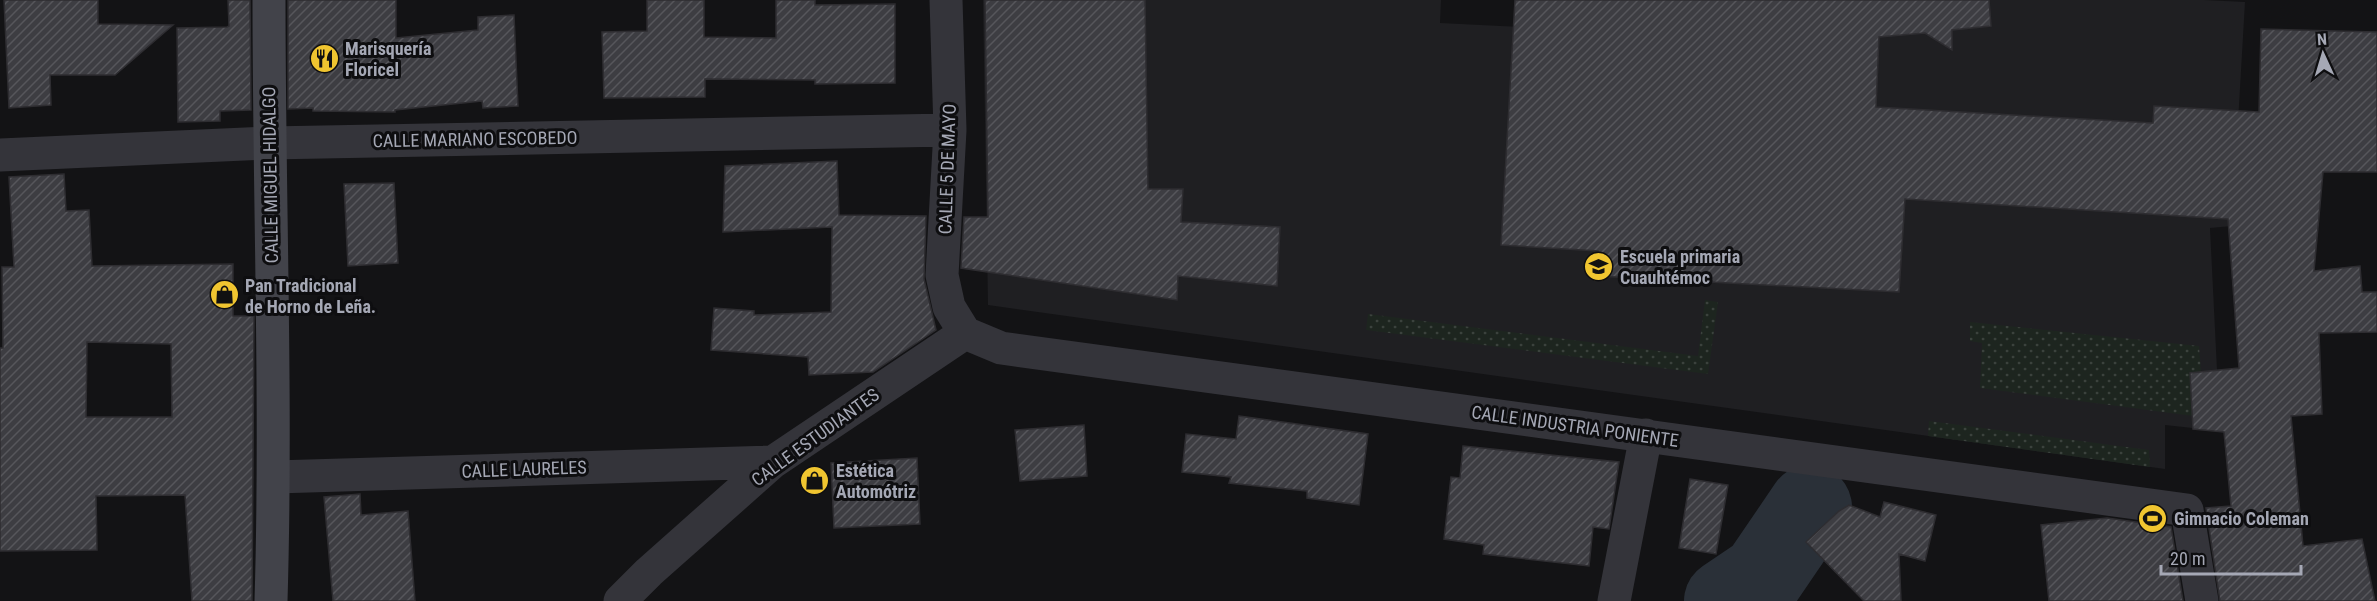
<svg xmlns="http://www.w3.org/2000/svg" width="2377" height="601" font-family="'Roboto Condensed',sans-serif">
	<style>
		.built { fill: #1f1f22 }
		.garden { fill: url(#garden-dots) }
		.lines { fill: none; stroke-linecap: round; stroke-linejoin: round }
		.river { stroke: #2a3038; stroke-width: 84 }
		.building { fill: url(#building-hatch); stroke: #2e2d31; stroke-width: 1.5; fill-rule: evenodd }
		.minor { stroke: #34343a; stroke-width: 33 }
		.secondary { stroke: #42434a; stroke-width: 33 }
		.labels { text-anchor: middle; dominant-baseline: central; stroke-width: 6; stroke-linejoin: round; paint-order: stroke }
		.poi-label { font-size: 18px; font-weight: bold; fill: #a5a8b5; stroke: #0e0e10; text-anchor: start }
		.street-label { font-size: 18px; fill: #a5a8b5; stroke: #0e0e10 }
	</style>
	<defs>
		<pattern id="garden-dots" width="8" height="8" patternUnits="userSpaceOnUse" patternTransform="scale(1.5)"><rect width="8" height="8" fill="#1d251f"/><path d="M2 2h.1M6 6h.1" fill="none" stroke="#3b423d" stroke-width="1.8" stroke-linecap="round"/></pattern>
		<pattern id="building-hatch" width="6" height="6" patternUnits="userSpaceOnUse" patternTransform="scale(1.5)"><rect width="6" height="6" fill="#3d3d42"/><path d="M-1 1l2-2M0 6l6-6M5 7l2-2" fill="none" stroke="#56565b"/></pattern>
	</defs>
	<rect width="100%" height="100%" fill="#131315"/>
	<path class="built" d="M983 0H1441L1440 23 1721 37 1797 0H2204L2245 2 2232 226 2210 228 2220 431 2165 425V469L988 305Z"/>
	<path class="garden" d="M1705 300 1718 302 1708 374 1366 330 1368 314 1698 356Z
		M1970 322 2199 346 2201 372 2190 373 2193 416 1980 388 1982 343 1970 341Z
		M1929 421 2149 450 2150 467 1928 436Z"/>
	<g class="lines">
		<path class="river" d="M1726 601 1763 576 1810 507"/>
	</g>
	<path class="building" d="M4 0H98V24L173 25 115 75H50L51 105 9 108Z
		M228 0H250L251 110 220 111V121L178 122 177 28 227 27 229 26Z
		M288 0H396V38L478 30V17L514 15 518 106 483 108 482 101 395 110V112L313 111V108L288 109Z
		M647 0H704V37L776 38V0H815V5L895 4V83L815 84V80L705 79V97L604 98 602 32 647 31Z
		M985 0H1145L1148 189H1183L1181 222 1280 227 1277 286 1178 276 1177 300 961 268 964 217H988Z
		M1515 0H1989L1991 26 1952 30V50L1925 33 1879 37 1876 107 2153 123 2154 106 2259 112 2261 29 2377 32V172H2323L2314 271 2360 266 2362 292H2377V332L2319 333 2322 414 2291 416 2303 546 2362 539 2375 601H2220L2206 508 2231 506 2224 432 2193 429 2190 373 2239 368 2228 219 1905 199 1899 292 1597 276 1598 251 1501 245Z
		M837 161 839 215 926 216 924 279 936 330 873 372 809 375 808 357 711 350 714 308 754 311V315L831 312 832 227 723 232 725 166Z
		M64 174 66 211 89 210 92 266 233 264V316H254L252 601H192L185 495 96 496 97 550 0 551V348H3L2 267H14L9 177ZM87 342 171 344 172 417H86Z
		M394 183 398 263 348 266 344 184Z
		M1239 416 1368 434 1359 505 1307 498V491L1229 483 1231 477 1182 472 1186 434 1236 439Z
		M1084 425 1087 476 1020 481 1015 430Z
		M1463 446 1619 462 1609 529 1593 527 1589 566 1483 554 1484 545 1444 539 1451 477 1460 478Z
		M917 458 920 524 834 528 831 463Z
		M1690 479 1728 485 1716 554 1679 548Z
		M360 494 361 515 408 511 415 601H333L324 497Z
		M1884 502 1936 515 1925 561 1899 554 1901 601H1864L1806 542 1839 511 1849 505 1880 517Z
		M2107 518 2171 527 2183 601H2049L2041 525Z"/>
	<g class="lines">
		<path class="minor" d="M946 0 950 130 942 275 949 307 965 333
			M0 155 269 143 950 130
			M965 333 1001 348 2187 510 2202 601
			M275 477 773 462
			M620 601 649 572 773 462 965 333
			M1614 601 1646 435"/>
		<path class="secondary" d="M269 0C269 200 277 401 271 601"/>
	</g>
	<defs>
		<symbol id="restaurant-disc" viewBox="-11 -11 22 22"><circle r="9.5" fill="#f0c530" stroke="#0e0e10"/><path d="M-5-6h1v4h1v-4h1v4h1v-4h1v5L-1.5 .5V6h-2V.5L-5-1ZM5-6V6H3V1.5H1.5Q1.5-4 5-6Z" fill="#111"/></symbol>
		<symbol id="school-disc" viewBox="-11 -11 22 22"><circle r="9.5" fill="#f0c530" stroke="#0e0e10"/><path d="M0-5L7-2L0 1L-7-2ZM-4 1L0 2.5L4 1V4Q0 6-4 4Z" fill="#111"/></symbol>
		<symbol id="shop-disc" viewBox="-11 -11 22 22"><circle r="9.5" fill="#f0c530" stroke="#0e0e10"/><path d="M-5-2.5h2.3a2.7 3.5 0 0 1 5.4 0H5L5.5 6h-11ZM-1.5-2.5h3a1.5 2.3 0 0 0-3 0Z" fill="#111"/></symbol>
		<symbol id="stadium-disc" viewBox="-11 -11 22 22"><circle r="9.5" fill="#f0c530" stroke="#0e0e10"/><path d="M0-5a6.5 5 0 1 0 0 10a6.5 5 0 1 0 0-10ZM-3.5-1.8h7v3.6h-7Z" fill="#111"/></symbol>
	</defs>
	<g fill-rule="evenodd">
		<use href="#restaurant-disc" x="308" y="42" width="33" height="33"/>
		<use href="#school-disc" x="1582" y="250" width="33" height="33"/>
		<use href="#shop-disc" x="208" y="278" width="33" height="33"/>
		<use href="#shop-disc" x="798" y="464" width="33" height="33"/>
		<use href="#stadium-disc" x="2136" y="502" width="33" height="33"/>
	</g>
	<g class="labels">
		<g class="poi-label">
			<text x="345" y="48">Marisquería<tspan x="345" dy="21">Floricel</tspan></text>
			<text x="1620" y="256">Escuela primaria<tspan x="1620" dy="21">Cuauhtémoc</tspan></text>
			<text x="245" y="285">Pan Tradicional<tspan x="245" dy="21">de Horno de Leña.</tspan></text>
			<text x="836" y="470">Estética<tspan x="836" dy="21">Automótriz</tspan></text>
			<text x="2174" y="518">Gimnacio Coleman</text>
		</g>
		<g class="street-label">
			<text transform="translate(475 139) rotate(-1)">CALLE MARIANO ESCOBEDO</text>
			<text transform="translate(947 169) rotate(-88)">CALLE 5 DE MAYO</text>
			<text transform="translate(270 175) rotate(-91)">CALLE MIGUEL HIDALGO</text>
			<text transform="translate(1575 426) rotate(8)">CALLE INDUSTRIA PONIENTE</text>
			<text transform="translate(815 437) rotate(-36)">CALLE ESTUDIANTES</text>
			<text transform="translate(524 469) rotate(-2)">CALLE LAURELES</text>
		</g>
	</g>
	<g transform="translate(2323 54) rotate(356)" stroke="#0e0e10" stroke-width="4.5" paint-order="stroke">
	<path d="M0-4.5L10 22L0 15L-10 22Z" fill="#a5a8b5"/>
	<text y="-9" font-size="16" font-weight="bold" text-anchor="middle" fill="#a5a8b5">N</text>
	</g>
	<path d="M2161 565v9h140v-9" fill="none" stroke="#a5a8b5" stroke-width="3"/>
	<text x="2170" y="565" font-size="18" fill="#a5a8b5" stroke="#0e0e10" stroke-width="4.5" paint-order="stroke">20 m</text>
</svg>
